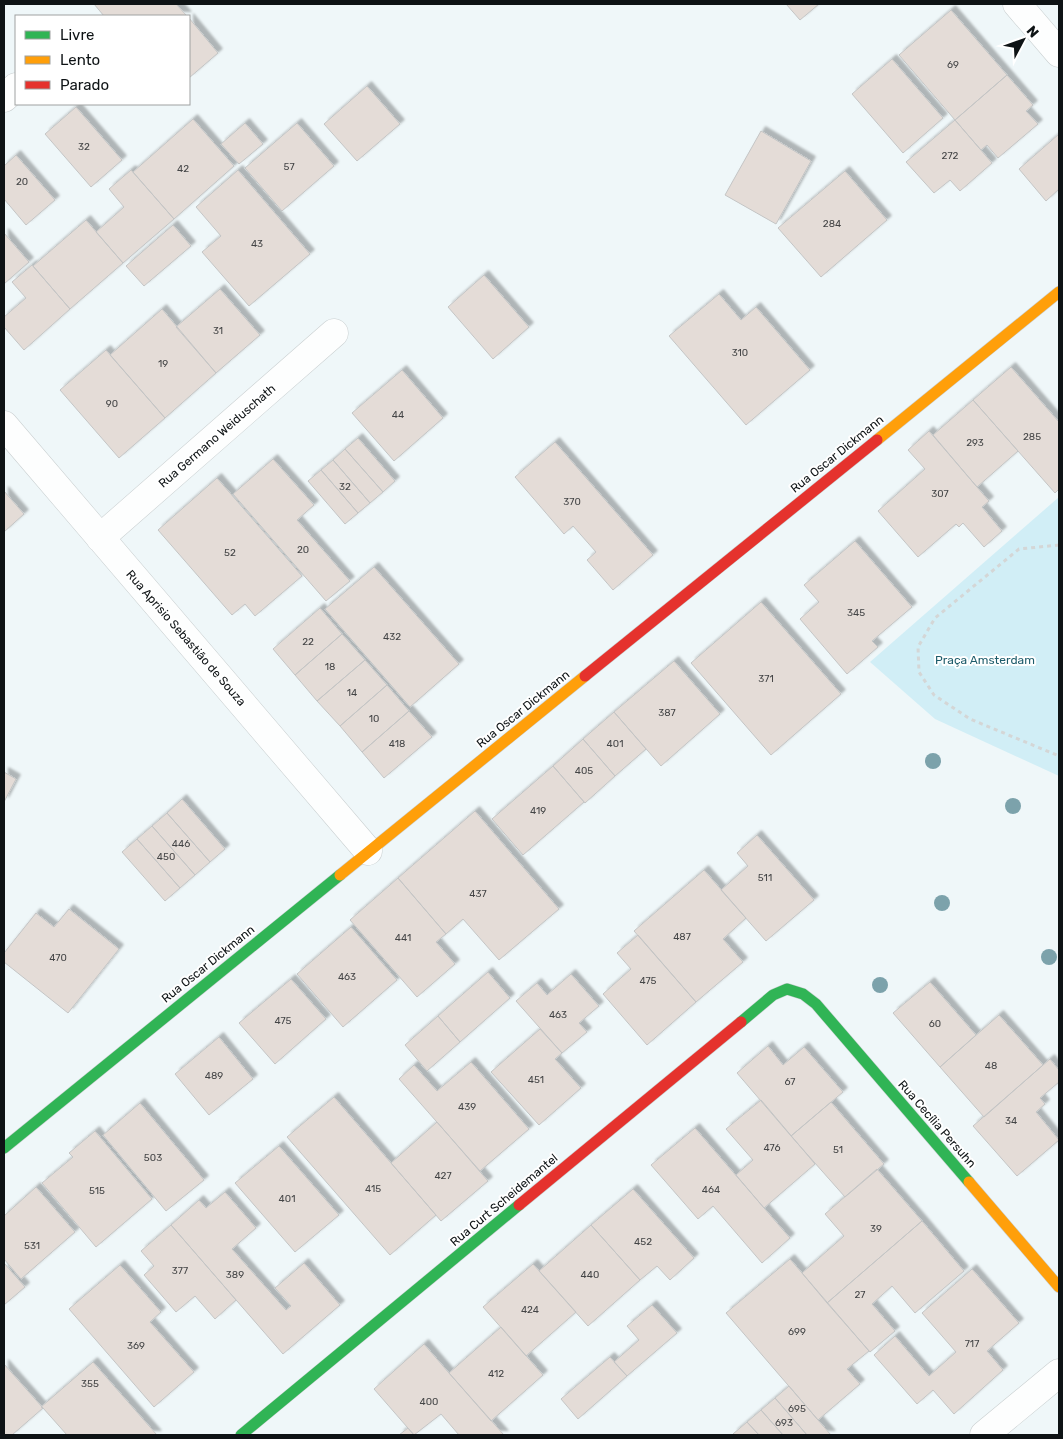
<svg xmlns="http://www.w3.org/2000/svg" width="1063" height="1439" font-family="Rubik,sans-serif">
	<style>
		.green { fill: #d1eef6 }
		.building { fill: #e4dcd7; stroke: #c4c5c5; filter: url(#shadow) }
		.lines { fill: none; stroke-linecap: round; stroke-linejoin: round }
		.street-casing { stroke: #c9cfd0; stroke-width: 29 }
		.fast-casing { stroke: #c9cfd0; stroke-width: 12 }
		.slow-casing { stroke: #c9cfd0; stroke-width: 12 }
		.jam-casing { stroke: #c9cfd0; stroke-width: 12 }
		.path { stroke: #d4d6d6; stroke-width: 3; stroke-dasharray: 4 4; stroke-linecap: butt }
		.street { stroke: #fdfefe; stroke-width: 28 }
		.fast { stroke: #30b455; stroke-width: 11 }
		.slow { stroke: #ff9f0a; stroke-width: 11 }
		.jam { stroke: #e5322d; stroke-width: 11 }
		.tree { fill: #7ca2ab }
		.labels { text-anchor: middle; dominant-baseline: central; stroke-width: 4; stroke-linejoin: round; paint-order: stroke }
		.number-label { font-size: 10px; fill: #444546 }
		.street-label { font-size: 12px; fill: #0e1315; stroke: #fff }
		.park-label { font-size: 12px; fill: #1e5c6b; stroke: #fff }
	</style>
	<defs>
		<filter id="shadow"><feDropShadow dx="4.5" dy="-4.5" stdDeviation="1" flood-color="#0004"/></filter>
	</defs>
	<rect width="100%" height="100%" fill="#eff7f9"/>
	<path class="green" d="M1059 497V776L935 719 870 662Z"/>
	<path class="building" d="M94 4H176L187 16H104Z
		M786 4H819L800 20Z
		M951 10 1007 75 955 120 899 55Z
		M189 18 218 53 189 78Z
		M892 59 943 118 903 153 852 94Z
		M1007 75 1033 105 1026 111 1038 124 998 158 987 145 981 150 955 120Z
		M367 86 400 124 357 161 324 124Z
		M76 107 122 160 91 187 45 134Z
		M193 119 234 166 174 219 133 172Z
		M955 120 992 163 960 191 950 180 934 193 906 162Z
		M245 123 263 144 239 164 221 144Z
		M297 123 334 166 282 211 245 168Z
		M761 131 811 161 776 224 725 195Z
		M1059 134V189L1046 201 1019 169Z
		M16 155 55 200 26 225 4 199V166Z
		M131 170 174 219 123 263 96 232 124 207 109 189Z
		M238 170 310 254 249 306 202 252 221 236 196 207Z
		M845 171 887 220 821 277 778 228Z
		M86 220 123 263 70 309 33 266Z
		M173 225 191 246 144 286 126 266Z
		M4 233 29 262 4 284Z
		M32 265 70 309 24 350 4 327V317L26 298 12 282Z
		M484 275 529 327 493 359 448 307Z
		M220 289 260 335 216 373 176 327Z
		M719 294 741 320 756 307 810 370 746 425 669 336Z
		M162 309 216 373 165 418 110 355Z
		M106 350 165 418 119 458 60 390Z
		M1011 367 1059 422V489L1055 493 973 400Z
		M402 370 443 418 394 461 352 413Z
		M973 400 1018 451 977 487 933 435Z
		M929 431 989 501 982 507 1002 531 984 547 963 523 959 527 956 524 918 557 878 511 925 469 908 450Z
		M358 438 395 481 383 492 345 449Z
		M555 442 653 555 613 590 587 560 596 552 573 526 564 534 515 477Z
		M345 449 383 492 370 503 333 460Z
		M273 459 314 505 297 520 350 581 326 601 233 494Z
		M333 460 370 503 358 513 321 470Z
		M321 470 358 513 345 524 308 481Z
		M217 478 302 576 255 616 245 604 232 615 158 530Z
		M4 491 24 514 4 532Z
		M855 541 912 607 872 641 878 647 847 674 800 619 819 602 804 585Z
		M374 567 459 664 410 707 325 609Z
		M761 602 841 694 771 755 691 663Z
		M320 608 342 634 295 675 273 649Z
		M342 634 365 660 317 701 295 675Z
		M365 660 387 685 340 726 317 701Z
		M674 661 720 714 661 766 614 712Z
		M387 685 409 711 362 752 340 726Z
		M409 711 432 737 384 778 362 752Z
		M614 712 646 749 615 776 583 739Z
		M583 739 615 776 585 803 553 766Z
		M553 766 584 802 523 855 492 819Z
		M4 772 16 779 4 802Z
		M182 799 225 849 210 862 167 813Z
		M475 811 559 909 499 960 463 919 446 934 398 878Z
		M167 813 210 862 195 875 152 826Z
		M152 826 195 875 180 888 137 839Z
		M757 835 814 900 766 941 721 890 748 866 737 853Z
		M137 839 180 888 165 901 122 852Z
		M704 870 746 918 723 939 743 962 696 1002 634 931Z
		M398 878 446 934 436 942 455 964 417 997 350 920Z
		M69 909 119 949 68 1013 4 962V953L36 913 54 927Z
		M351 927 397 980 343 1027 297 974Z
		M638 935 696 1002 647 1045 603 994 631 969 617 953Z
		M488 972 510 998 460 1042 438 1016Z
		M571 974 599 1006 579 1023 587 1032 562 1053 516 1001 537 983 547 995Z
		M291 979 326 1019 275 1064 239 1023Z
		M930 982 976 1035 940 1067 893 1013Z
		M999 1015 1043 1065 984 1117 940 1067Z
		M438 1016 460 1042 427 1071 405 1045Z
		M540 1029 562 1053 555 1059 581 1088 539 1125 491 1072Z
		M219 1037 253 1079 209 1115 175 1074Z
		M768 1046 783 1065 804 1047 843 1092 791 1136 737 1073Z
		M1050 1059 1059 1070V1082L1040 1098 1045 1104 1036 1112 1059 1140 1017 1176 973 1126Z
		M471 1062 529 1129 480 1171 399 1079 414 1065 437 1091Z
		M334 1097 436 1215 390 1255 287 1137Z
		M761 1100 815 1164 764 1208 736 1175 753 1160 726 1129Z
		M831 1102 884 1164 845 1197 791 1136Z
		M140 1103 204 1180 166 1211 103 1135Z
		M437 1122 488 1181 441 1221 391 1163Z
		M695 1128 790 1238 762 1263 713 1206 698 1219 651 1165Z
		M95 1131 152 1199 96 1247 42 1183 73 1157 69 1153Z
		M279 1146 339 1215 295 1252 235 1183Z
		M877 1169 922 1221 827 1303 802 1273 844 1236 825 1214Z
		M36 1187 75 1232 21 1279 4 1259V1216Z
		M633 1189 694 1258 670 1280 657 1266 640 1280 591 1225Z
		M225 1192 256 1228 232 1249 286 1310 291 1306 275 1288 304 1263 340 1305 283 1354 171 1225 199 1200 206 1208Z
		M922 1221 964 1271 915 1313 892 1286 872 1304 895 1331 870 1352 827 1303Z
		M171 1225 236 1300 215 1319 195 1296 176 1312 144 1275 154 1266 141 1251Z
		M591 1225 640 1280 588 1326 539 1271Z
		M790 1259 869 1351 847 1369 860 1384 818 1420 726 1313Z
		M4 1263 25 1287 4 1305Z
		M533 1264 576 1312 526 1356 483 1307Z
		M120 1265 161 1312 150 1322 194 1372 154 1407 69 1309Z
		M972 1269 1019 1323 987 1351 1003 1370 954 1414 933 1390 917 1404 874 1355 895 1336 929 1376 956 1352 922 1313Z
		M652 1305 677 1333 627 1376 614 1362 639 1340 627 1326Z
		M501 1327 543 1375 491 1421 449 1373Z
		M424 1344 449 1373 504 1435H459L441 1414 414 1435 374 1389Z
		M610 1357 627 1376 578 1419 561 1399Z
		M93 1362 157 1435H67L43 1408 41 1407Z
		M4 1364 43 1408 12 1435H4Z
		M789 1386 818 1420 831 1435H807L775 1398Z
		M775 1398 807 1435H783L761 1410Z
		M761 1410 783 1435H759L747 1422Z
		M747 1422 759 1435H734L733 1434Z
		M408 1428 414 1435H399Z"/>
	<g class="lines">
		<defs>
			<path id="street" d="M1017 4 1059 53
				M4 98 16 87
				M4 425 368 851
				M100 538 334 333
				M984 1435 1059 1373"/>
			<path id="fast" d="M741 1022 773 995 787 989 803 994 816 1004 969 1182
				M4 1148 340 875
				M241 1435 519 1205"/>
			<path id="slow" d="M877 440 1059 292
				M340 875 585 676
				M969 1182 1059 1287"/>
			<path id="jam" d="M585 676 877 440
				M519 1205 741 1022"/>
		</defs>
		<use href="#street" class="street-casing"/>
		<use href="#fast" class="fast-casing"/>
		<use href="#slow" class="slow-casing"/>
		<use href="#jam" class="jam-casing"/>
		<path class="path" d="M1059 545 1019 549 935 618 918 647 919 672 934 695 970 719 1059 756"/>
		<use href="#street" class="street"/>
		<use href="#fast" class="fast"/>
		<use href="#slow" class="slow"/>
		<use href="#jam" class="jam"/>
	</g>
	<g class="tree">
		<circle cx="933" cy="761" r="8"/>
		<circle cx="1013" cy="806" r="8"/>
		<circle cx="942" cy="903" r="8"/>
		<circle cx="1049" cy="957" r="8"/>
		<circle cx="880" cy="985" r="8"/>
	</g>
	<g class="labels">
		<g class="number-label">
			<text x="953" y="65">69</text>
			<text x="84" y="147">32</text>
			<text x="950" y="156">272</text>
			<text x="289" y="167">57</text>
			<text x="183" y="169">42</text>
			<text x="22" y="182">20</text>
			<text x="832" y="224">284</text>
			<text x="257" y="244">43</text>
			<text x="218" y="331">31</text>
			<text x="740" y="353">310</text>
			<text x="163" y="364">19</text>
			<text x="112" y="404">90</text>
			<text x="398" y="415">44</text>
			<text x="1032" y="437">285</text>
			<text x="975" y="443">293</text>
			<text x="345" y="487">32</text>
			<text x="940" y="494">307</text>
			<text x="572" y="502">370</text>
			<text x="303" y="550">20</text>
			<text x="230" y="553">52</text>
			<text x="856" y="613">345</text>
			<text x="392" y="637">432</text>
			<text x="308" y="642">22</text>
			<text x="330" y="667">18</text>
			<text x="766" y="679">371</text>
			<text x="352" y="693">14</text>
			<text x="667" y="713">387</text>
			<text x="374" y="719">10</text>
			<text x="397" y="744">418</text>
			<text x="615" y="744">401</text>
			<text x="584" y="771">405</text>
			<text x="538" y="811">419</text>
			<text x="181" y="844">446</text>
			<text x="166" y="857">450</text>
			<text x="765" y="878">511</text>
			<text x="478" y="894">437</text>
			<text x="682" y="937">487</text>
			<text x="403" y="938">441</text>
			<text x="58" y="958">470</text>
			<text x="347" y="977">463</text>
			<text x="648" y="981">475</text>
			<text x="558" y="1015">463</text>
			<text x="283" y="1021">475</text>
			<text x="935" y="1024">60</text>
			<text x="991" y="1066">48</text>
			<text x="214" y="1076">489</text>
			<text x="536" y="1080">451</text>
			<text x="790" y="1082">67</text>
			<text x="467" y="1107">439</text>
			<text x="1011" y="1121">34</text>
			<text x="772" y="1148">476</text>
			<text x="838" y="1150">51</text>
			<text x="153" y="1158">503</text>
			<text x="443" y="1176">427</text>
			<text x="373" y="1189">415</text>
			<text x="711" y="1190">464</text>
			<text x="97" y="1191">515</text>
			<text x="287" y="1199">401</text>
			<text x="876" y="1229">39</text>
			<text x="643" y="1242">452</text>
			<text x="32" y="1246">531</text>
			<text x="180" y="1271">377</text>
			<text x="235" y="1275">389</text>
			<text x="590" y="1275">440</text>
			<text x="860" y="1295">27</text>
			<text x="530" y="1310">424</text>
			<text x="797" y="1332">699</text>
			<text x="972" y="1344">717</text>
			<text x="136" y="1346">369</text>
			<text x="496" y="1374">412</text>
			<text x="90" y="1384">355</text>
			<text x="429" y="1402">400</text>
			<text x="797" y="1409">695</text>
			<text x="784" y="1423">693</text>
		</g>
		<g class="street-label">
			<text transform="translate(217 436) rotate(-41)">Rua Germano Weiduschath</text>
			<text transform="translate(837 454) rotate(-39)">Rua Oscar Dickmann</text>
			<text transform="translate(186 638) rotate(49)">Rua Aprisio Sebastião de Souza</text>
			<text transform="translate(523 709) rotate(-39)">Rua Oscar Dickmann</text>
			<text transform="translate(208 964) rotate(-39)">Rua Oscar Dickmann</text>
			<text transform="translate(937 1124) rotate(49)">Rua Cecília Persuhn</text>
			<text transform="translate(504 1200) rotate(-40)">Rua Curt Scheidemantel</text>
		</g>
		<g class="park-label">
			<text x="985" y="660">Praça Amsterdam</text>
		</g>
	</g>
	<rect width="1063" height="1439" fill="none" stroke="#0e1315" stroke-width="10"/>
	<rect x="15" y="15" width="175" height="90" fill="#ffffff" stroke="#9fa1a1"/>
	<rect x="25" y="31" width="25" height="8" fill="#30b455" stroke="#9fa1a1"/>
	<text x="60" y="40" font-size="15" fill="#0e1315">Livre</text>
	<rect x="25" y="56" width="25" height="8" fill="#ff9f0a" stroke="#9fa1a1"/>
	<text x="60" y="65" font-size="15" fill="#0e1315">Lento</text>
	<rect x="25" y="81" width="25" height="8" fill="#e5322d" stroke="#9fa1a1"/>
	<text x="60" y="90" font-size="15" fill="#0e1315">Parado</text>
	<g transform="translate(1023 40) rotate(49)" stroke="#ffffff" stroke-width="4" paint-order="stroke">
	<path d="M0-4L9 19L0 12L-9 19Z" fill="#0e1315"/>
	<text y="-8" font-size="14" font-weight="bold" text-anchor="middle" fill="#0e1315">N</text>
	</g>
</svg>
